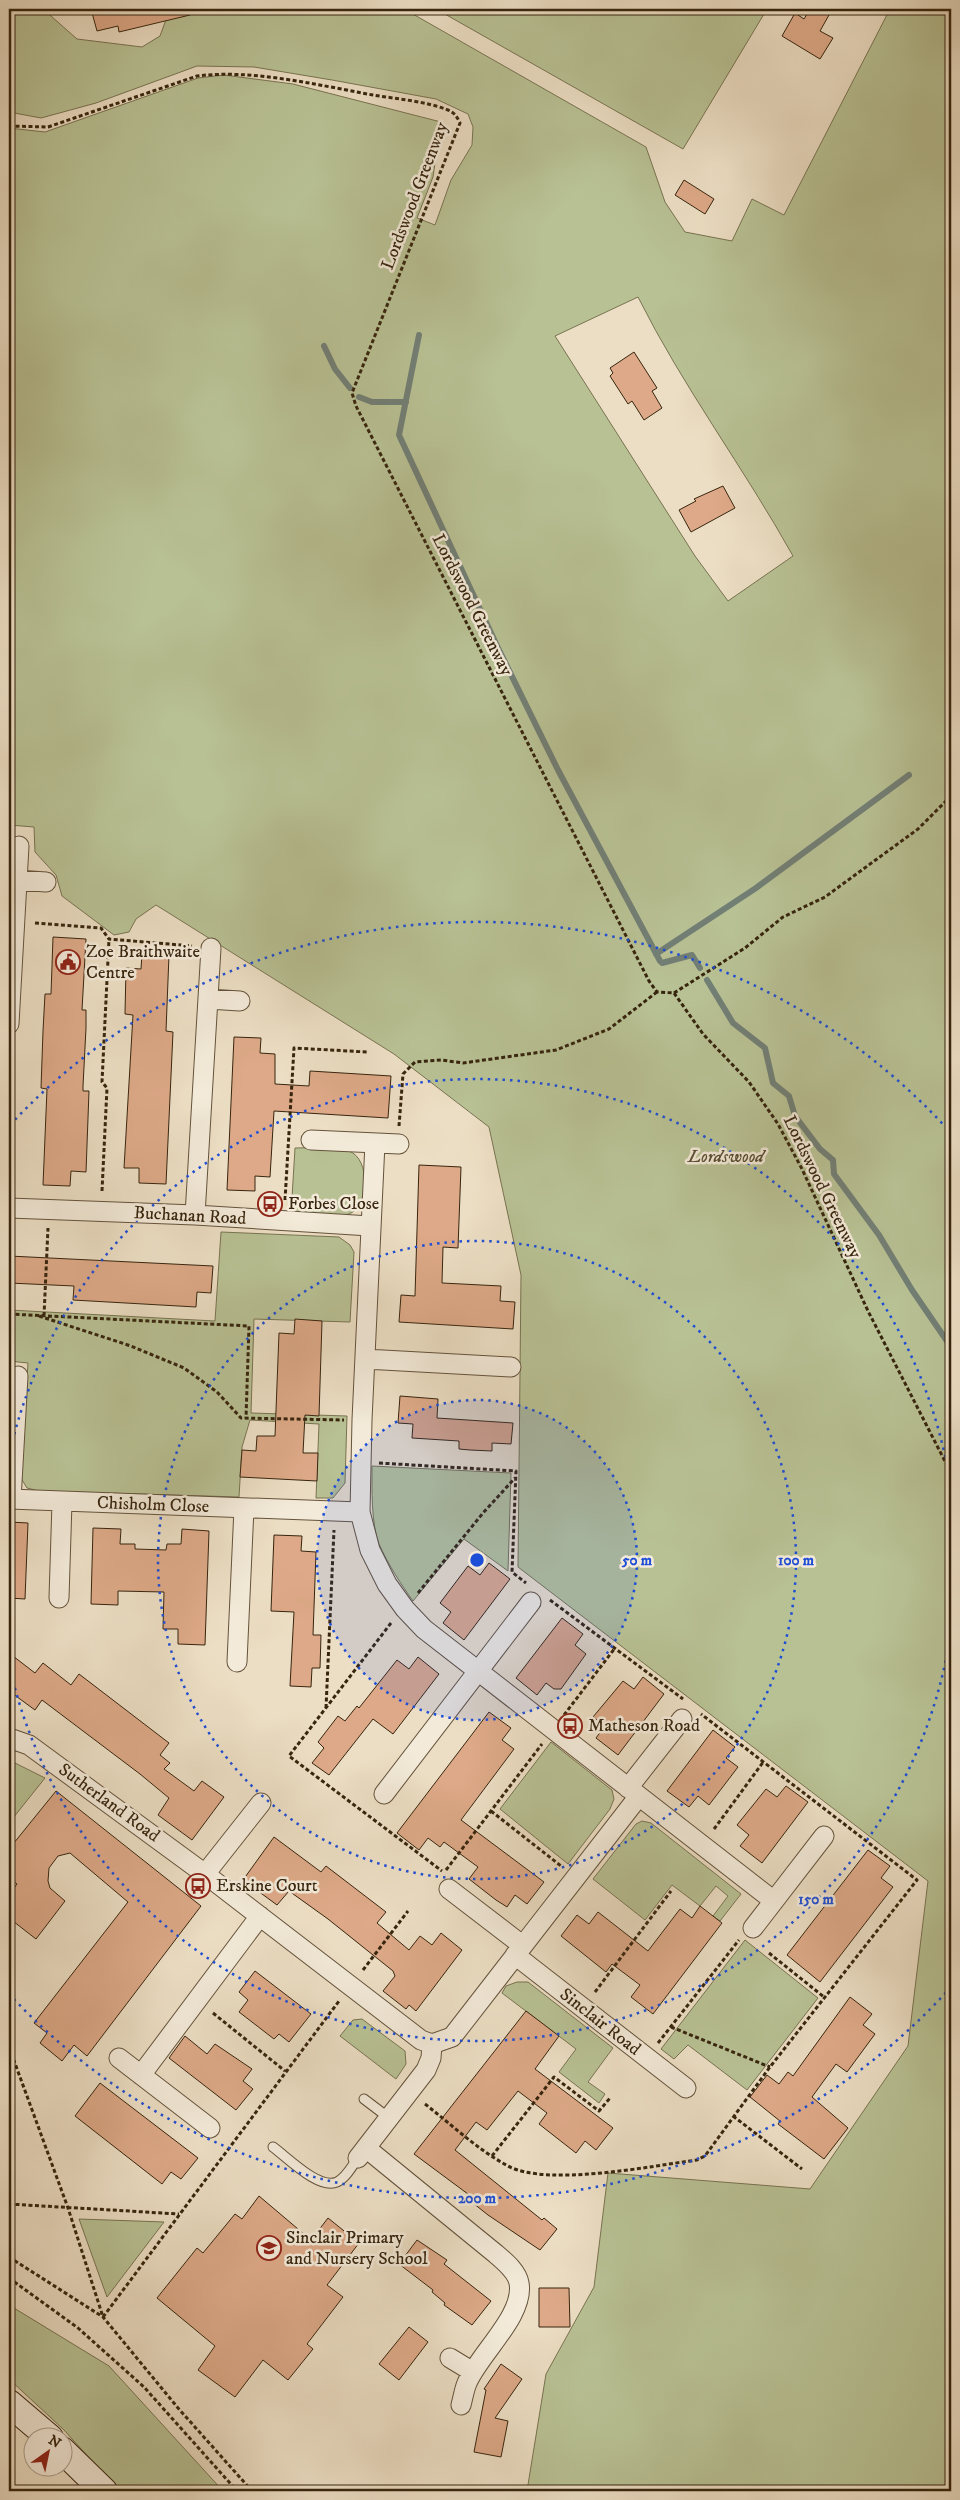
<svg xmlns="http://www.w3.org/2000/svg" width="960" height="2500" font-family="'IM FELL DW Pica',serif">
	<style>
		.green { fill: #b8c194; stroke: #787351; fill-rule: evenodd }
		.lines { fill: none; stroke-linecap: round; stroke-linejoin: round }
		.stream { stroke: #727f75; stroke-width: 6 }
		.building { fill: #dda988; stroke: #37250e }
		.lane-casing { stroke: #64533c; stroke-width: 11 }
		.street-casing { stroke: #64533c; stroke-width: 21 }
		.secondary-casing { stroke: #37250e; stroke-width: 28 }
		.path { stroke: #37250e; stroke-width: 3; stroke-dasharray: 4 2.5; stroke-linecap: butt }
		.lane { stroke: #f3ead9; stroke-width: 9 }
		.street { stroke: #f3ead9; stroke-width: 19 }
		.secondary { stroke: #f3ead9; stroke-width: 26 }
		.ring { fill: none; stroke: #1d4ed8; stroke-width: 2.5; stroke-dasharray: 2.5 5 }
		.labels { text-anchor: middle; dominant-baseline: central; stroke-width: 5; stroke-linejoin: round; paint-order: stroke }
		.street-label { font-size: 18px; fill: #37250e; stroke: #f3ead9 }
		.poi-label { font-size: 18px; fill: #37250e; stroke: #f3ead9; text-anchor: start }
		.park-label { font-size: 18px; font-style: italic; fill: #574c30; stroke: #f3ead9 }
		.centre { fill: #1d4ed8; stroke: #f3ead9; stroke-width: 2.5 }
		.ring-label { font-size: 15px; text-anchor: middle; font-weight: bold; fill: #1d4ed8; stroke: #f3ead9; stroke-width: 5; stroke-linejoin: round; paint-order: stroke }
	</style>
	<rect width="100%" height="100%" fill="#ecdec4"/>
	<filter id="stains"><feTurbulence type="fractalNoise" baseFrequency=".004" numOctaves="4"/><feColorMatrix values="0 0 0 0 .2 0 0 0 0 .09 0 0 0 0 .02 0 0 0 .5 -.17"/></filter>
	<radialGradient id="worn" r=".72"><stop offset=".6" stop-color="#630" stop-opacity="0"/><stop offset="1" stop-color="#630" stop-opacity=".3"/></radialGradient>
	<path class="green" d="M22 9H43L77 39 142 47 160 36 167 17 166 9H404L646 147 665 202 685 232 732 241 752 199 784 215 890 9H951V2491H527L546 2374 594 2287 608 2173 810 2189 908 2046 928 1881 518 1567 521 1275 489 1127 394 1054 156 905 136 919 129 932 114 935 62 896 56 875 35 852 34 827 9 825V128L45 132 198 78 224 75 293 84 441 122 433 177 417 218 435 225 451 180 472 145 473 127 468 114 436 99 332 80 254 67 197 66 96 103 41 118 9 112V12ZM638 297C683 387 744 468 793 556L728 601 695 556 555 336Z
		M436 9H767L683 149Z
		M295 1148C310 1148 336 1146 349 1151 371 1159 369 1207 349 1214 338 1217 304 1214 291 1214Z
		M221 1232 339 1237 350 1245 354 1252 350 1322 254 1319 251 1413 347 1416 345 1483 333 1498H316L319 1424 250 1420 242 1447 239 1497 39 1491 27 1488 21 1478 28 1363 9 1361V1310L215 1321Z
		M372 1466 511 1473 508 1571 464 1539 413 1601C400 1583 388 1564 379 1544 371 1523 372 1489 372 1466Z
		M551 1742 612 1790 614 1799 610 1809 568 1864 500 1809Z
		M9 1760 45 1778 9 1823Z
		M642 1821 651 1823 741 1894 720 1921 713 1916 728 1896 716 1886 700 1906 672 1885 645 1920 593 1879 636 1824Z
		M745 1940 818 1998 747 2090 688 2045 674 2059 661 2049Z
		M517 1982H528L613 2048 588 2082 605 2094 599 2103 559 2072 576 2049 502 1993 506 1986Z
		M362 2019 405 2051 406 2064 396 2079 340 2036 353 2020Z
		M79 2219 164 2222 107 2297Z
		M9 2305 109 2366 223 2491H119L64 2430 9 2379Z"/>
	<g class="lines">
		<path class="stream" d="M419 335 399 435 498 648 558 770 660 961 662 963 692 955 700 968
			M324 346 335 369 350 388
			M359 397 372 402H406
			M656 954 756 888 909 775
			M707 980 733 1023 765 1048 773 1083 789 1096 795 1116 820 1149 833 1160 834 1174 879 1235 912 1290 951 1347"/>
	</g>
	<path class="building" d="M91 9H189L190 15 119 32 118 26 97 31Z
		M810 9H819L829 15 820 31 833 38 820 59 782 36 795 13 804 19Z
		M684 180 714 199 705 214 675 195Z
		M634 352 657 388 652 391 662 408 644 420 632 401 628 404 610 376 613 373 610 368Z
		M723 486 735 508 691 532 679 510 696 501 694 499Z
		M53 937 86 939 82 1010H86V1028L83 1086V1091H89L86 1172 71 1171 70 1186 43 1185 47 1089 41 1088 43 1031 45 994H51Z
		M142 954 169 955 166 1031 173 1032 166 1184 139 1183V1168H124L133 1015 125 1014 126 968 141 969Z
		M234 1037 261 1038 260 1053 275 1054V1084L309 1086 310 1071 391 1076 388 1118 274 1111 270 1177 255 1176V1191L227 1190Z
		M419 1165 461 1167 458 1248 443 1247 442 1283 501 1286 500 1301 515 1302 513 1329 399 1322 401 1295 415 1296Z
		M9 1256 213 1266 211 1293 197 1292 196 1307 73 1300 74 1286 9 1283Z
		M295 1319 322 1321 319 1416 305 1415 303 1453H318L317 1481 240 1477 242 1450 256 1451 257 1436H275L279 1333 294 1334Z
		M400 1396 438 1399 437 1418 513 1423 511 1444 492 1443V1451L470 1450 459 1449V1441L412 1438 413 1424 398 1423Z
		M9 1522 28 1523 25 1599 9 1598Z
		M93 1528 121 1529 120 1544H135V1549L166 1550 167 1544H181L182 1529 209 1531 205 1645 178 1644V1629H163L164 1592 118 1591V1605L91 1604Z
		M274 1535 302 1536 301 1551 316 1552 313 1635H321L320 1668H312L311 1687 290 1686 294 1612 271 1611Z
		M489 1563 510 1579 464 1640 443 1623 451 1612 440 1603 468 1566 480 1575Z
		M562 1618 583 1634 575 1645 586 1654 561 1689H554L546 1683 537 1695 516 1678Z
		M9 1653 35 1673 43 1663 71 1685 79 1674 169 1743 160 1755 170 1763 164 1769 194 1791 202 1781 224 1797 192 1840 158 1815 169 1798 140 1774 42 1700 35 1710 9 1691Z
		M418 1657 439 1674 393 1734 373 1719 329 1775 312 1763 324 1748 318 1742 338 1716 345 1721 357 1706 359 1708 397 1660 409 1669Z
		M643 1677 664 1694 618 1755 596 1738 605 1726 593 1717 623 1681 634 1689Z
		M489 1712 511 1728 502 1740 514 1749 461 1820 544 1882 527 1904 515 1895 507 1907 496 1900 469 1879 478 1867 444 1842 440 1847 428 1838 419 1850 397 1833Z
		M713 1730 735 1747 726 1758 738 1767 709 1805 698 1796 689 1807 667 1791Z
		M786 1786 808 1802 762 1863 740 1846 749 1835 737 1825 766 1789 777 1797Z
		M56 1791 201 1906 87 2056 74 2045 62 2061 40 2043 47 2033 34 2023 128 1902 70 1853 58 1856 49 1868 48 1881 50 1888 65 1901 36 1939 9 1918V1894L17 1884 9 1878V1849Z
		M274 1837 321 1872 326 1866 386 1912 377 1923 409 1950 420 1936 432 1945 441 1933 462 1950 416 2011 409 2005 406 2009 383 1991 395 1976 393 1971 328 1919 289 1891 277 1905 243 1880Z
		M868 1850 890 1866 881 1878 893 1887 820 1982 787 1955Z
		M700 1906 722 1923 653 2014 631 1997 640 1985 612 1964 606 1972 561 1936 577 1915 589 1924 598 1912 648 1951 680 1909 692 1918Z
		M255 1971 311 2014 289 2042 279 2034 274 2039 239 2012 248 2000 239 1992Z
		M850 1997 872 2014 863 2025 875 2034 847 2072 836 2064 812 2097 848 2128 824 2159 778 2124 780 2121 750 2097 767 2075 779 2084 788 2072 793 2076Z
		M526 2011 559 2036 535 2069 613 2128 596 2150 585 2141 576 2153 539 2124 547 2113 518 2091 487 2130 476 2122 455 2150 542 2220 544 2218 557 2229 540 2250 488 2215 473 2203 476 2200 414 2154Z
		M185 2036 207 2054 215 2044 252 2069 243 2081 253 2089 236 2110 169 2058Z
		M100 2083 198 2158 181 2179 171 2172 162 2184 75 2116Z
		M259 2196 311 2240 328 2218 359 2243 327 2285 343 2297 307 2344 313 2349 288 2380 263 2360 235 2397 198 2370 215 2346 157 2298 197 2248 203 2253 235 2214 242 2219Z
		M417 2240 447 2260 444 2264 491 2301 472 2325 444 2305 445 2303 432 2292 433 2290 399 2264Z
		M539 2288H569L570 2327H539Z
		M409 2327 428 2342 399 2380 379 2364Z
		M501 2364 522 2379 495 2418 508 2421 501 2457 474 2452 486 2390 484 2389Z"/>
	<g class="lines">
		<defs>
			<path id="lane" d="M364 2099 389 2118
				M273 2147C288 2158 319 2190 337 2182 346 2178 352 2166 358 2158"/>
			<path id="street" d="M17 880 46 882
				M208 999 240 1001
				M9 1024 19 846
				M311 1140 399 1144
				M375 1143 362 1420 360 1512 370 1550 387 1584 405 1609 424 1629 774 1901
				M9 1208 195 1215 370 1226
				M195 1215 211 948
				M365 1359 511 1367
				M9 1499 360 1512
				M11 1500 18 1376
				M59 1598 62 1502
				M237 1662 244 1508
				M9 1738 29 1745 205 1874 421 2040 432 2044
				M628 1788 682 1719
				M384 1794 531 1602
				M205 1874 261 1803
				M449 1889 522 1945
				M753 1928 824 1836
				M515 1955 686 2088
				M432 2044 452 2037 639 1796
				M119 2058 210 2128
				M141 2075 260 1916
				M366 2148 496 2254C504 2261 517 2271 519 2283 525 2315 479 2354 467 2383 464 2390 463 2398 461 2405
				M358 2158 426 2070 431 2058 432 2044
				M450 2358 473 2372"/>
			<path id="secondary" d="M9 2403 50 2438
				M62 2450 104 2491"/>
		</defs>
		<use href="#lane" class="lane-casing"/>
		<use href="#street" class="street-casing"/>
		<use href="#secondary" class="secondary-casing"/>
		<path class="path" d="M9 126 48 127 197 76C253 69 317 85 373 95 397 99 425 101 448 110 455 113 457 117 460 123L352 393 356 406 649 981 657 992 674 993 703 1034 749 1082 778 1124 802 1169 868 1311 951 1473
			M35 923 101 928 109 939 192 946
			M674 993 745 948 783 917 825 897 918 829 951 796
			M399 1126 403 1074 415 1062 441 1060 463 1063 556 1050 609 1029 657 992
			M102 1191 107 1088 102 1082 109 939
			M285 1200 294 1048 367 1052
			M9 1314 249 1326 246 1418
			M39 1316 131 1346 184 1368 217 1392 241 1418 344 1420
			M44 1316 48 1228
			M379 1463 516 1471 512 1572 526 1583
			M418 1593 483 1513 515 1478
			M550 1600 683 1699
			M391 1623 289 1756 442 1871
			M326 1708 334 1530
			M564 1715 615 1648
			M491 1811 561 1866
			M714 1829 764 1761
			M446 1870 542 1744
			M769 1953 824 1997
			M363 1970 408 1911
			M595 1992 671 1891
			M213 2013 285 2071
			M671 2027 770 2067
			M658 2043 739 1940
			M9 2047 68 2208 103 2317
			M425 2104C452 2125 478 2150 508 2166 547 2187 651 2166 697 2160L705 2156 770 2067 917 1880 701 1714
			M733 2116 802 2169
			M492 2156 554 2077 599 2111 610 2098
			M9 2204 179 2214
			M9 2257 103 2317 178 2408 252 2491
			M9 2278 78 2328 144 2387 237 2491
			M103 2317 339 2001
			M21 2491 22 2489"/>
		<use href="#lane" class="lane"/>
		<use href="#street" class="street"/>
		<use href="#secondary" class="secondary"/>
	</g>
	<circle cx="477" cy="1560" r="160" fill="#1d4ed8" fill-opacity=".12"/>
	<g class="ring">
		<circle cx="477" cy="1560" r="160"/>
		<circle cx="477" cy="1560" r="319"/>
		<path d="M951 1631A479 479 0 0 1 9 1664M9 1456A479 479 0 0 1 951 1489"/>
		<path d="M951 1987A638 638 0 0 1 10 1995M10 1125A638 638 0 0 1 951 1133"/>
	</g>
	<defs>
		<symbol id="civic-ring" viewBox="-11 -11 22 22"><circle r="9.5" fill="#f3ead9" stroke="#8f2418" stroke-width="1.5"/><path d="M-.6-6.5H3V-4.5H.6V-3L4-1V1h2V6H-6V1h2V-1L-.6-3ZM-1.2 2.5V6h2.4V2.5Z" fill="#8f2418"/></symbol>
		<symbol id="bus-ring" viewBox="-11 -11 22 22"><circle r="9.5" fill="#f3ead9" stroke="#8f2418" stroke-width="1.5"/><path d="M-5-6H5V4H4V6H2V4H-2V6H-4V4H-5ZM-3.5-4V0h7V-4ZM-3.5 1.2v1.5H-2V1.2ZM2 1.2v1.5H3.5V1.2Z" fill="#8f2418"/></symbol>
		<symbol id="school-ring" viewBox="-11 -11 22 22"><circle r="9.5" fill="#f3ead9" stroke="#8f2418" stroke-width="1.5"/><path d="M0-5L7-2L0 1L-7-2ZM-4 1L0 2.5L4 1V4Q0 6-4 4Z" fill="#8f2418"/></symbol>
	</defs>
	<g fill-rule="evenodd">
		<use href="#civic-ring" x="54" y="948" width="28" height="28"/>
		<use href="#bus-ring" x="256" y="1190" width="28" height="28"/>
		<use href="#bus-ring" x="556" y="1712" width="28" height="28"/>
		<use href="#bus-ring" x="184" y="1872" width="28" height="28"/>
		<use href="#school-ring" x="255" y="2234" width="28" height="28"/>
	</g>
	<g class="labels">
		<g class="street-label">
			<text transform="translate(415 196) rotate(-69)">Lordswood Greenway</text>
			<text transform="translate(472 605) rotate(63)">Lordswood Greenway</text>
			<text transform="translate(822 1187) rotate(64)">Lordswood Greenway</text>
			<text transform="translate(190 1216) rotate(3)">Buchanan Road</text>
			<text transform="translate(153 1505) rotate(2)">Chisholm Close</text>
			<text transform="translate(109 1803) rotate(36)">Sutherland Road</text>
			<text transform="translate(600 2022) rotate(38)">Sinclair Road</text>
		</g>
		<g class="poi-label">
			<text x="86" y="952">Zoe Braithwaite<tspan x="86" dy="21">Centre</tspan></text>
			<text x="288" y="1204">Forbes Close</text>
			<text x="588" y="1726">Matheson Road</text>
			<text x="216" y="1886">Erskine Court</text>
			<text x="286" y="2238">Sinclair Primary<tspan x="286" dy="21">and Nursery School</tspan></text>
		</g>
		<g class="park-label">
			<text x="726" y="1157">Lordswood</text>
		</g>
	</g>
	<circle cx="477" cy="1560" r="8" class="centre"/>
	<g class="ring-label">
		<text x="637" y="1565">50 m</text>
		<text x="796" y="1565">100 m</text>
		<text x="816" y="1904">150 m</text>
		<text x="477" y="2203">200 m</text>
	</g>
	<rect width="960" height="2500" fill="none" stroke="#ecdec4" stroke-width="30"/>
	<rect x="10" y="10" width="940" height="2480" fill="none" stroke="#37250e" stroke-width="2.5"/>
	<rect x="15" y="15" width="930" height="2470" fill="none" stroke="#37250e"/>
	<g transform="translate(48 2452) rotate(33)"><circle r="24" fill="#f3ead9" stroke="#a89b88"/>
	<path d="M0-4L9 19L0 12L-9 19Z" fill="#8f2418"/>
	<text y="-8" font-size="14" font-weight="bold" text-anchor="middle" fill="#37250e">N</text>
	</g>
	<rect width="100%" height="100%" filter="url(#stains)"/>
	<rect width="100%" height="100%" fill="url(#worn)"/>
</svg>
